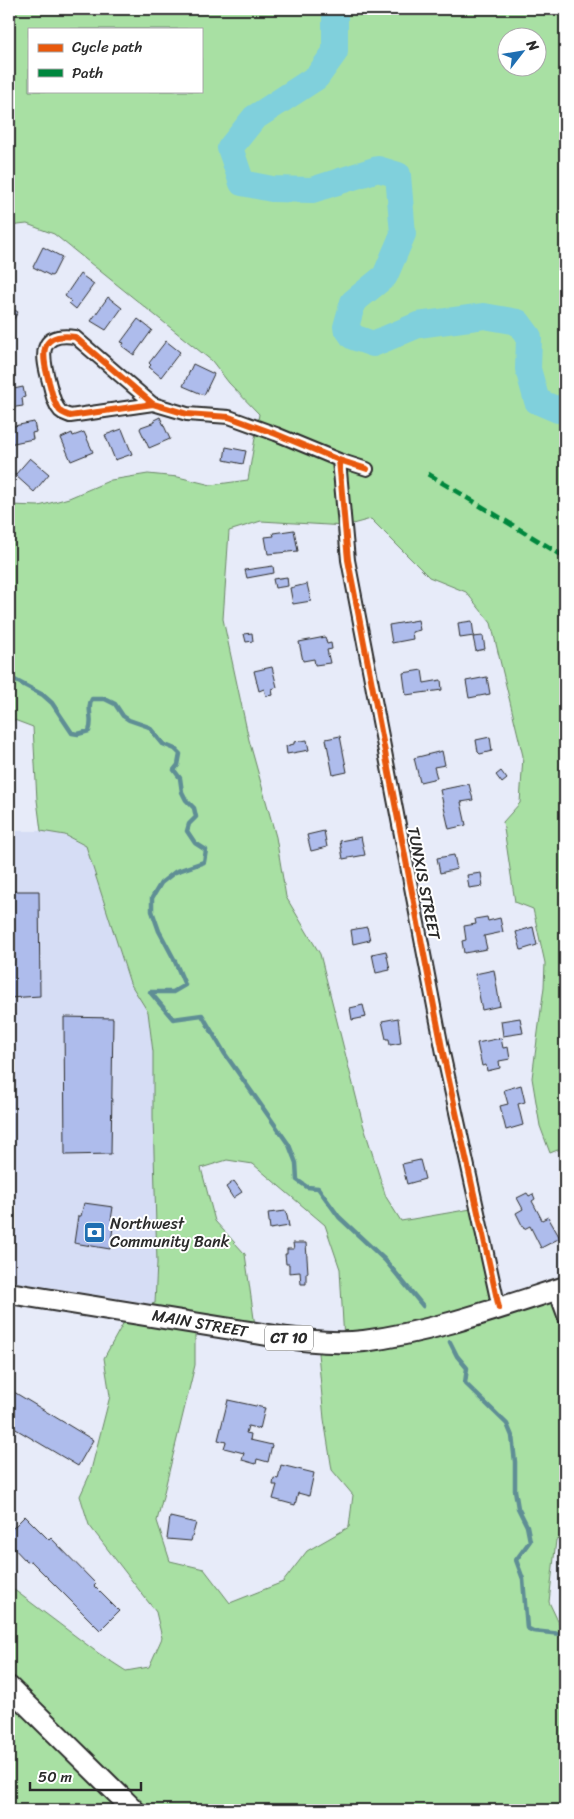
<svg xmlns="http://www.w3.org/2000/svg" width="574" height="1819" font-family="Sriracha,sans-serif">
	<style>
		.built { fill: #d6ddf5 }
		.green { fill: #a8e0a3; stroke: #6a8667; fill-rule: evenodd }
		.lines { fill: none; stroke-linecap: round; stroke-linejoin: round }
		.stream { stroke: #5e8e95; stroke-width: 4.5 }
		.river { stroke: #80d0dc; stroke-width: 26 }
		.building { fill: #aebcec; stroke: #2b2b2b }
		.minor-casing { stroke: #2b2b2b; stroke-width: 16 }
		.trunk-casing { stroke: #2b2b2b; stroke-width: 24 }
		.minor { stroke: #fff; stroke-width: 12 }
		.trunk { stroke: #fff; stroke-width: 20 }
		.quiet { stroke: #00873e; stroke-width: 5; stroke-dasharray: 10 5; stroke-linecap: butt }
		.cycleway-casing { stroke: #fff; stroke-width: 9 }
		.cycleway { stroke: #e8590c; stroke-width: 6 }
		.labels { text-anchor: middle; dominant-baseline: central; stroke-width: 4; stroke-linejoin: round; paint-order: stroke }
		.shield { fill: #fff; stroke: #6b6b6b; stroke-width: 1 }
		.shield-label { font-size: 15px; font-weight: bold; fill: #2b2b2b }
		.street-label { font-size: 16px; fill: #2b2b2b; stroke: #fff }
		.poi-label { font-size: 16px; fill: #2b2b2b; stroke: #fff; text-anchor: start }
	</style>
	<rect width="100%" height="100%" fill="#e7ebf9"/>
	<filter id="ink" filterUnits="userSpaceOnUse"><feTurbulence type="fractalNoise" baseFrequency=".02" numOctaves="2"/><feDisplacementMap in="SourceGraphic" scale="10" xChannelSelector="R" yChannelSelector="G"/><feConvolveMatrix kernelMatrix="1 2 1 2 8 2 1 2 1" color-interpolation-filters="sRGB"/></filter>
	<g filter="url(#ink)">
		<path class="built" d="M9 831H41L65 835 86 846 130 983 148 1012 153 1052 157 1263 155 1304 9 1281Z"/>
		<path class="green" d="M9 9H565V1147L550 1153 540 1126 532 1078 544 987 545 963 533 909 515 902 503 822 520 803 523 756 491 623 466 592 429 577 371 519 345 526 261 521 229 531 223 619 249 740 276 837 286 897 320 954 363 1124 386 1197 401 1221 477 1208 499 1308 565 1287V1537L556 1540 549 1602 565 1636V1810H9V1586L98 1653 126 1671 149 1667 162 1638 156 1612 89 1525 80 1496 90 1474 110 1396 104 1358 130 1311 155 1303 157 1263 153 1117V1052L148 1012 130 983 86 846 65 835 41 831 37 800 33 727 9 718V503L10 505 39 506 69 498 111 480 148 474 178 477 211 485 248 480 259 414 229 383 212 361 54 234 27 224 9 226ZM29 29H201V91H29ZM506 38H536V68H506ZM227 1160 253 1164 325 1225 340 1269 344 1341 317 1342 324 1419 332 1470 353 1495 349 1527 307 1551 283 1582 230 1603 204 1569 170 1561 157 1521 195 1365V1323L256 1333 245 1254 215 1221 201 1168Z"/>
		<g class="lines">
			<path class="stream" d="M9 677 43 695 52 703 72 733 78 734 89 731C94 720 86 708 92 699H105L115 704 123 716 129 720 149 727 163 744 175 749 180 754 178 765 174 770 180 778 182 792 186 800 194 808 196 817 189 824 187 831 195 843 206 850 204 862 175 872 161 883 152 898V911L159 931 174 959 185 985 173 992H150L173 1019 202 1015 225 1054 289 1145 296 1163 297 1180 307 1187 318 1188 339 1217 385 1260 423 1306
				M450 1342 457 1356 467 1368 465 1383 507 1424 512 1436 515 1462V1490L518 1508 527 1526 530 1541 516 1560 523 1579 527 1628 533 1631 561 1634 565 1640"/>
			<path class="river" d="M335 9V52L317 77 254 118 230 148 242 183 272 189 312 190 378 169 398 175 403 234 385 276 353 302 346 327 353 337 373 344 418 325 484 316 518 322 529 337 528 369 537 401 558 410 565 406"/>
		</g>
		<path class="building" d="M43 247 62 257 53 275 51 276 33 267Z
			M80 274 94 284 76 309 69 303 71 301 65 296Z
			M108 297 122 308 106 330 91 321Z
			M9 307 18 312 9 327Z
			M138 319 152 330 134 355 122 346 124 343 121 342Z
			M166 341 180 352 161 377 149 367 151 365 149 363Z
			M9 348H10L13 359 10 360 12 369 9 370Z
			M193 364 214 374 204 395 183 386Z
			M23 387 25 397 22 398 23 406 9 408V390Z
			M160 417 170 439 149 448 140 429 141 427 155 422 154 420Z
			M34 422 36 432 32 433 33 439 9 444V427Z
			M122 429 132 454 115 460 105 435Z
			M84 432 93 452 71 461 61 438 72 433 73 436Z
			M226 447 246 451 243 464 224 460Z
			M30 458 49 474 34 492 15 475Z
			M294 530 298 551 268 554 265 537 274 536 273 533Z
			M273 566 274 573 247 578 245 570Z
			M287 577 288 586 275 588 273 579Z
			M307 584 311 601 293 604 290 588Z
			M418 620 420 630 412 632 413 639 392 643 389 625Z
			M472 621 474 636 460 638 458 623Z
			M252 633 253 641 246 642 244 634Z
			M483 636 485 649 476 651 473 637Z
			M325 637 327 644 331 643 332 649 327 650 330 663 315 665 314 659 303 661 299 642Z
			M272 667 277 687 272 689 273 695 266 696 264 689 259 691 254 671Z
			M422 670 424 683 441 680 442 690 406 695 403 673Z
			M487 677 490 694 469 698 466 681Z
			M340 736 347 772 333 775 326 739Z
			M490 737 492 751 480 754 478 752 476 740Z
			M307 740 309 750 287 754 286 746 294 744V742Z
			M442 751 445 765 434 767 437 778 420 782 414 758Z
			M501 771 507 779 502 783 496 775Z
			M469 784 473 800 461 802 466 825 449 829 440 790Z
			M324 831 327 847 311 851 307 835Z
			M361 837 365 855 343 859 340 841Z
			M454 855 457 869 440 873 437 858Z
			M481 873 483 886 469 888 467 875Z
			M9 891H39L40 996 9 998Z
			M487 917 488 921 500 918 503 932 484 936 487 949 464 953 462 941 466 940 464 926 476 924 475 919Z
			M367 927 370 940 353 944 351 930Z
			M533 927 537 945 521 950 516 932Z
			M386 951 390 970 376 973 372 954Z
			M494 970 500 1006 482 1010 475 974Z
			M363 1005 366 1017 352 1020 350 1008Z
			M64 1017 113 1018 111 1154 65 1155Z
			M398 1018 401 1043 390 1045 389 1039H386L382 1021Z
			M520 1018 523 1033 503 1036 501 1021Z
			M501 1038 503 1048 508 1047 510 1059 499 1061 500 1068 487 1071 486 1065 482 1066 477 1043Z
			M521 1085 525 1102 518 1104 523 1125 506 1130 500 1106 508 1104 504 1090Z
			M420 1160 425 1179 407 1184 402 1164Z
			M234 1181 242 1192 233 1198 226 1187Z
			M527 1193 529 1196 533 1194 535 1199 532 1201 542 1220 548 1217 560 1238 541 1248 530 1226 524 1229 516 1213 523 1209 517 1198Z
			M84 1203 113 1207 111 1220H114L110 1249 74 1243 78 1216H81Z
			M286 1211 289 1226 270 1229 268 1213Z
			M293 1243H306L308 1273H306V1284H301L300 1272 289 1273V1264H286L285 1254H287V1249H294Z
			M9 1389 93 1440 78 1466 9 1425Z
			M228 1400 265 1408 260 1429 248 1426 246 1433 251 1434 250 1440 272 1445 268 1462 257 1459 256 1464 242 1460 244 1453 224 1448 226 1442 218 1440Z
			M281 1465 314 1473 309 1496 298 1493 295 1505 273 1499 277 1485H273L274 1478 278 1479Z
			M25 1516 49 1540 51 1538 96 1584 94 1586 119 1611 100 1630 31 1561 27 1562 9 1543V1532Z
			M170 1517 196 1523 191 1541 167 1539Z"/>
		<g class="lines">
			<defs>
				<path id="minor" d="M153 404 75 337C37 332 42 356 49 382 52 392 53 403 60 411 63 414 66 414 70 416L153 404 187 414 229 417 276 434 339 460 367 469
					M339 460 348 560 443 1053 499 1308
					M555 1291 565 1318"/>
				<path id="trunk" d="M9 1293C81 1304 153 1316 225 1328 271 1335 318 1346 364 1341 433 1332 499 1308 565 1287
					M9 1687 134 1810"/>
			</defs>
			<use href="#minor" class="minor-casing"/>
			<use href="#trunk" class="trunk-casing"/>
			<use href="#minor" class="minor"/>
			<use href="#trunk" class="trunk"/>
			<path class="quiet" d="M428 474 565 557"/>
			<defs>
				<path id="cycleway" d="M153 404 75 337C37 332 42 356 49 382 52 392 53 403 60 411 63 414 66 414 70 416L153 404 187 414 229 417 276 434 339 460 367 469
					M339 460 348 560 443 1053 499 1308"/>
			</defs>
			<use href="#cycleway" class="cycleway-casing"/>
			<use href="#cycleway" class="cycleway"/>
		</g>
	</g>
	<defs>
		<symbol id="bank-square" viewBox="-11 -11 22 22"><rect x="-9" y="-9" width="18" height="18" rx="4" fill="#1f6fb2" stroke="#fff"/><path d="M-6-4H6V4H-6ZM0-2.3a2.3 2.3 0 1 0 0 4.6a2.3 2.3 0 1 0 0-4.6Z" fill="#fff"/></symbol>
	</defs>
	<g fill-rule="evenodd">
		<use href="#bank-square" x="82" y="1220" width="25" height="25"/>
	</g>
	<g class="labels">
		<rect class="shield" x="265" y="1325.5" width="48" height="25" rx="4"/>
		<g class="shield-label">
			<text x="289" y="1338">CT 10</text>
		</g>
		<g class="street-label">
			<text transform="translate(424 883) rotate(79)">TUNXIS STREET</text>
			<text transform="translate(200 1323) rotate(10)">MAIN STREET</text>
		</g>
		<g class="poi-label">
			<text x="110" y="1223">Northwest<tspan x="110" dy="18">Community Bank</tspan></text>
		</g>
	</g>
	<rect width="574" height="1819" fill="none" stroke="#fff" stroke-width="30"/>
	<rect x="15" y="15" width="544" height="1789" fill="none" stroke="#2b2b2b" stroke-width="2" filter="url(#ink)"/>
	<rect x="28" y="28" width="175" height="65" fill="#ffffff" stroke="#aaaaaa"/>
	<rect x="38" y="44" width="25" height="8" fill="#e8590c" stroke="#aaaaaa"/>
	<text x="72" y="52" font-size="15" fill="#2b2b2b">Cycle path</text>
	<rect x="38" y="69" width="25" height="8" fill="#00873e" stroke="#aaaaaa"/>
	<text x="72" y="78" font-size="15" fill="#2b2b2b">Path</text>
	<g transform="translate(522 52) rotate(59)"><circle r="24" fill="#ffffff" stroke="#aaaaaa"/>
	<path d="M0-4L9 19L0 12L-9 19Z" fill="#1f6fb2"/>
	<text y="-8" font-size="14" font-weight="bold" text-anchor="middle" fill="#2b2b2b">N</text>
	</g>
	<path d="M30 1782v8h111v-8" fill="none" stroke="#2b2b2b" stroke-width="2.5"/>
	<text x="38" y="1782" font-size="15" fill="#2b2b2b" stroke="#ffffff" stroke-width="4" paint-order="stroke">50 m</text>
</svg>
